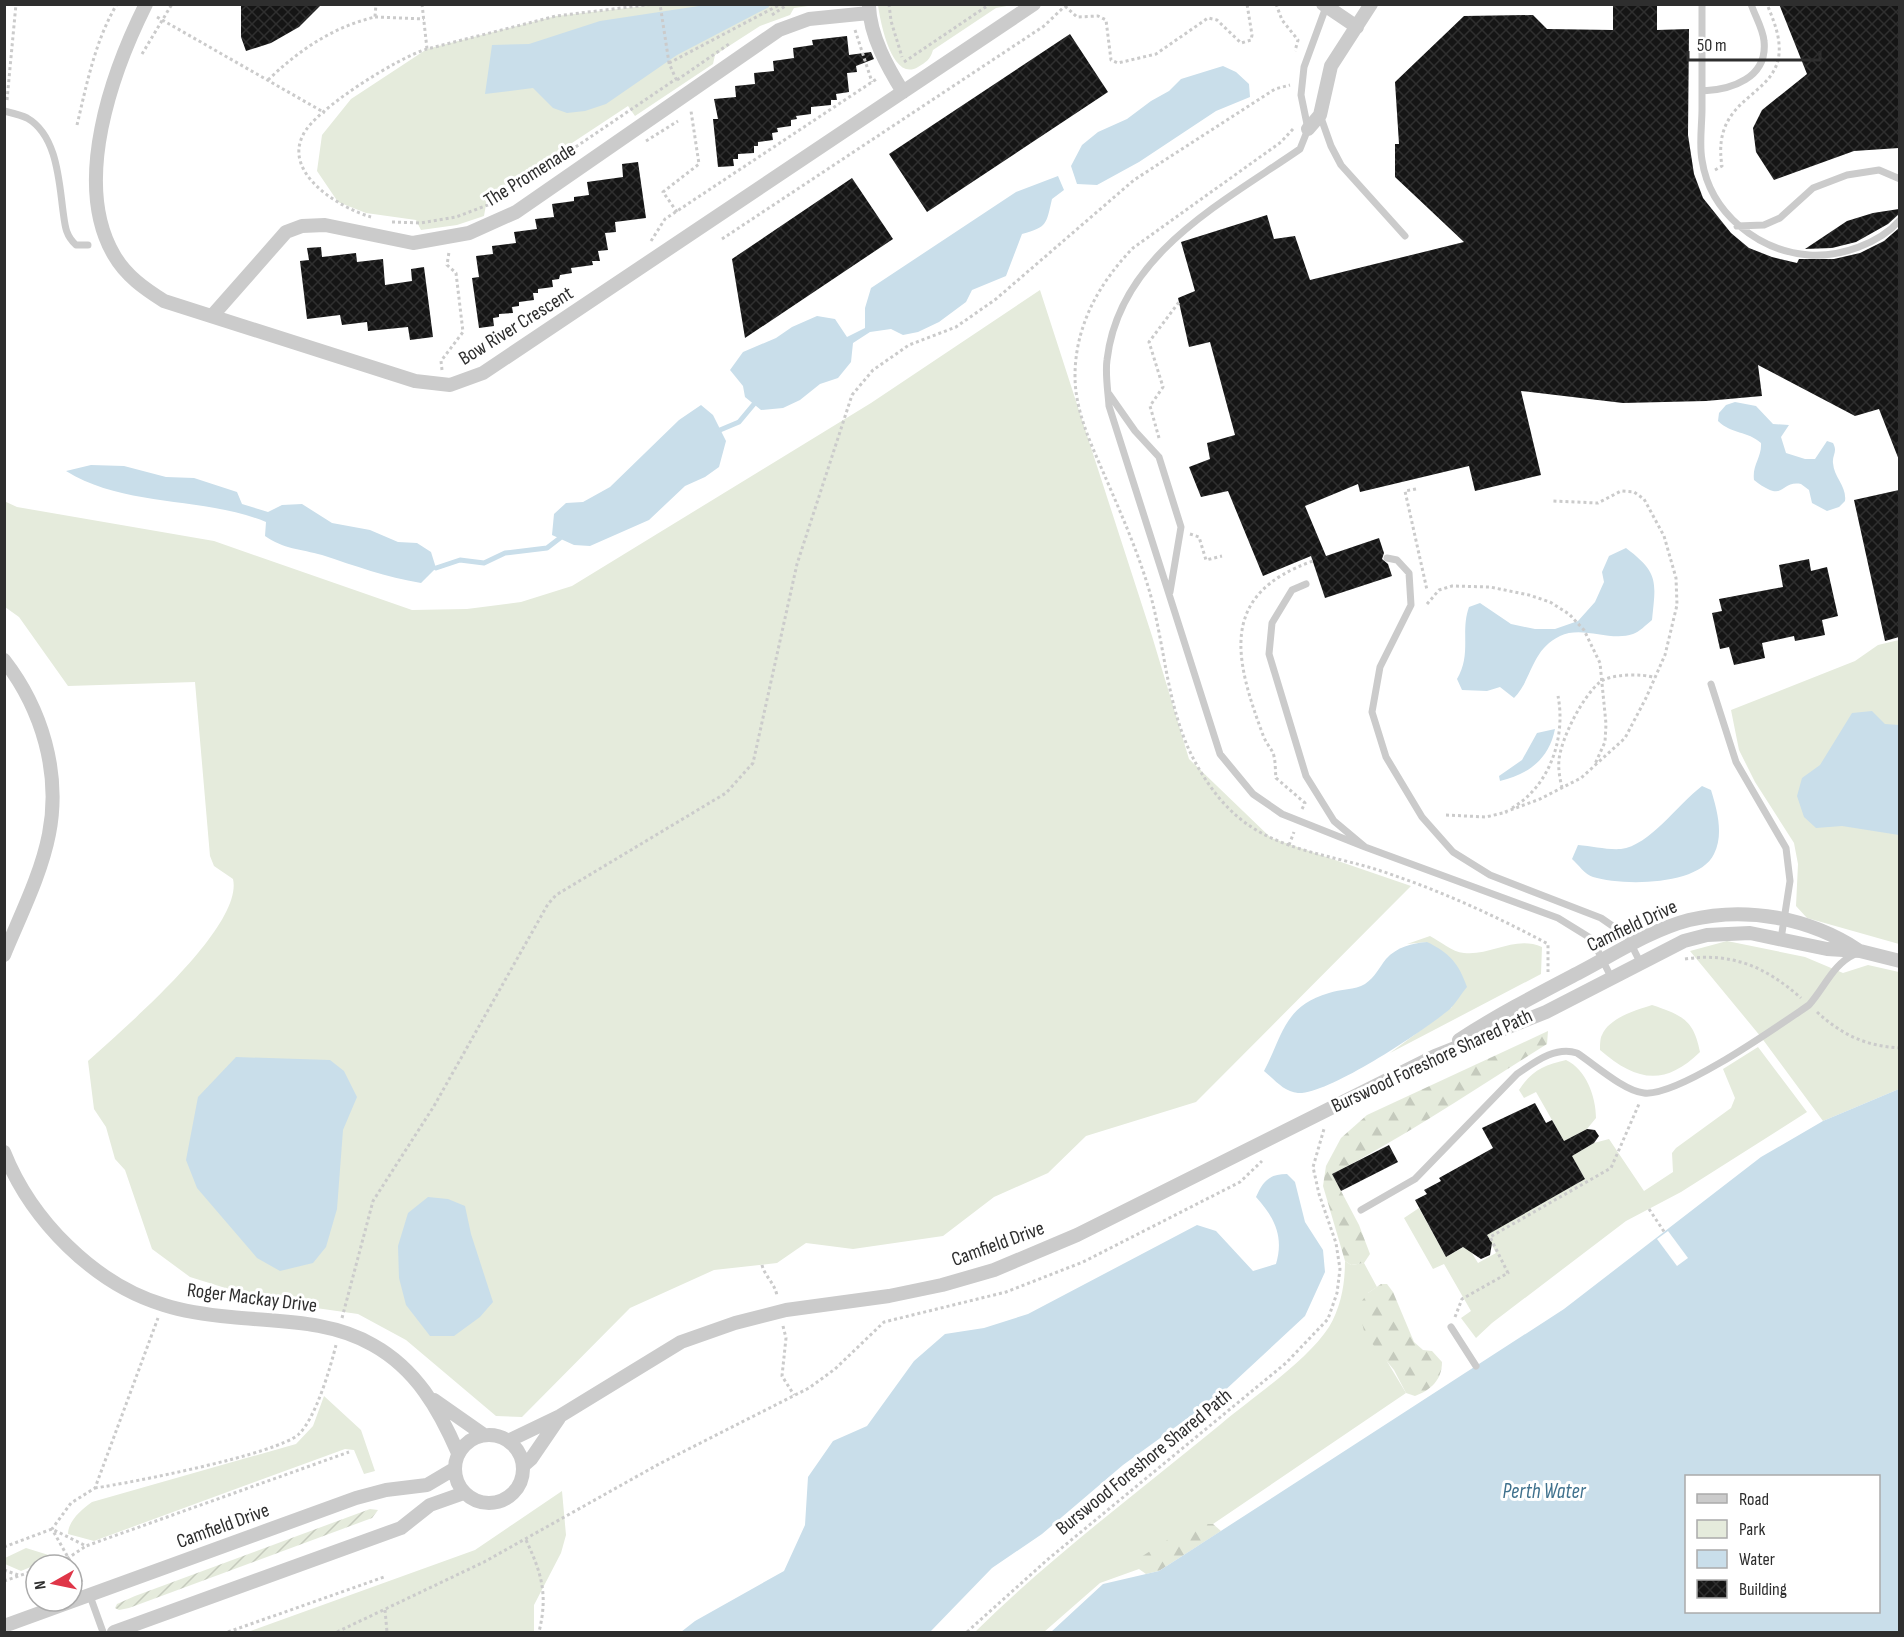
<svg xmlns="http://www.w3.org/2000/svg" width="1904" height="1637" font-family="'Sofia Sans Condensed',sans-serif">
	<style>
		.green { fill: #e5ebdc }
		.forest { fill: url(#forest-firs) }
		.garden { fill: url(#garden-furrows) }
		.water { fill: #c9deea; fill-rule: evenodd }
		.pier { fill: #fff }
		.lines { fill: none; stroke-linecap: round; stroke-linejoin: round }
		.stream { stroke: #c9deea; stroke-width: 5 }
		.building { fill: url(#building-cross-hatch) }
		.path { stroke: #cbcbcb; stroke-width: 3; stroke-dasharray: 3 3; stroke-linecap: butt }
		.lane { stroke: #cbcbcb; stroke-width: 7 }
		.street { stroke: #cbcbcb; stroke-width: 14 }
		.labels { text-anchor: middle; dominant-baseline: central; stroke-width: 6; stroke-linejoin: round; paint-order: stroke }
		.street-label { font-size: 20px; fill: #2e2e2e; stroke: #fff }
		.water-label { font-size: 21px; font-style: italic; fill: #3f718d; stroke: #fff }
	</style>
	<defs>
		<pattern id="forest-firs" width="22" height="20" patternUnits="userSpaceOnUse" patternTransform="scale(1.5)"><rect width="22" height="20" fill="#e5ebdc"/><path d="M5 1l3.5 6h-7zM16 11l3.5 6h-7z" fill="#c5cabd"/></pattern>
		<pattern id="garden-furrows" width="10" height="10" patternUnits="userSpaceOnUse" patternTransform="scale(1.5)"><rect width="10" height="10" fill="#e5ebdc"/><path d="M-1 1l2-2M0 10L10 0M9 11l2-2" fill="none" stroke="#c5cabd"/></pattern>
		<pattern id="building-cross-hatch" width="8" height="8" patternUnits="userSpaceOnUse" patternTransform="scale(1.5)"><rect width="8" height="8" fill="#151515"/><path d="M0 0l8 8M0 8l8-8" fill="none" stroke="#2f2f2f"/></pattern>
	</defs>
	<rect width="100%" height="100%" fill="#fff"/>
	<path class="green" d="M654 5H815L794 8 790 15 760 26 715 55 713 64 635 116 628 106 487 199 484 216 457 225 421 230 416 220 366 213 338 202 317 171 322 135 351 99 427 49 556 16Z
		M878 5V4L1012 5 996 8 933 50C930 60 926 62 918 67 892 83 880 21 878 5Z
		M1040 290 1152 636 1189 759 1271 838 1411 886 1196 1102 1086 1136 1048 1173 994 1197 943 1236 853 1249 806 1243 777 1263 714 1270 630 1308 522 1417 496 1416 406 1340 358 1314 267 1301 190 1277 152 1249 125 1170 115 1159 106 1127 94 1109 88 1061C122 1030 244 927 233 879L214 866 210 856 195 682 68 686 19 617 5 607 4 501 17 507 214 541 412 610 467 609 521 602 572 586 871 403Z
		M1899 640V944L1807 918 1796 906 1798 864 1794 843 1755 782 1739 750 1731 710 1855 661 1878 645Z
		M1430 936C1440 941 1452 952 1464 953 1491 956 1515 935 1542 947L1541 974 1390 1053 1452 1007 1427 942 1407 944Z
		M1727 941 1805 957 1843 973 1868 965 1899 972V1089L1823 1121 1761 1037 1690 951Z
		M1652 1005C1682 1015 1694 1020 1700 1052 1664 1087 1636 1081 1600 1050 1600 1046 1600 1038 1602 1035 1609 1018 1636 1010 1652 1005Z
		M1758 1047 1807 1112 1681 1192 1626 1221 1492 1323 1476 1338 1461 1318 1471 1311 1444 1264 1433 1269 1404 1218 1419 1208 1446 1257 1467 1245 1478 1263 1496 1253 1487 1235 1585 1179 1572 1156 1594 1143 1609 1139 1644 1191 1673 1172 1672 1153 1676 1148 1731 1108 1735 1098 1723 1069Z
		M1566 1060C1586 1069 1596 1097 1596 1118L1587 1129 1564 1141 1536 1092 1524 1098 1519 1090C1531 1071 1544 1065 1566 1060Z
		M1345 1261 1351 1265 1364 1263 1377 1287 1368 1293 1382 1353 1406 1393 1213 1524 1139 1569 1100 1583 1044 1632H975C1051 1557 1138 1492 1221 1424 1253 1397 1307 1361 1329 1327 1341 1307 1345 1284 1345 1261Z
		M324 1396 361 1430 375 1471 364 1474 354 1450 345 1449 94 1541 68 1534C68 1521 82 1509 92 1502L296 1444 313 1426Z
		M562 1491 566 1535 561 1553 534 1605V1632H248L475 1550Z
		M26 1548 55 1557 21 1571 5 1564V1558Z"/>
	<path class="forest" d="M1548 1031 1547 1044C1476 1088 1406 1136 1332 1174L1359 1225 1370 1254 1364 1263 1351 1265 1345 1261 1323 1186 1326 1166 1341 1138 1367 1115Z
		M1381 1284H1387L1393 1292 1414 1342 1423 1350 1432 1351 1442 1362C1442 1380 1431 1390 1415 1396L1406 1393 1394 1370 1365 1335 1358 1306 1368 1293Z
		M1192 1524H1213L1221 1531 1159 1571 1146 1574 1139 1569 1141 1557Z"/>
	<path class="garden" d="M370 1509 378 1510 372 1518 129 1608 119 1610 115 1608 117 1604 135 1596Z"/>
	<path class="water" d="M712 4H769V7L677 55 606 104 585 111 567 113 553 108 533 88 485 94 492 45 529 44 600 21Z
		M1223 66 1236 72 1249 84 1250 97 1216 111 1139 162 1097 185 1077 184 1071 166 1082 145 1098 132 1127 119 1151 101 1169 91 1181 79Z
		M1058 176 1064 190 1052 199C1046 224 1048 227 1022 234L1006 276 972 290 966 302 939 322 918 332 903 335 891 329 870 332 853 343 851 362 838 378 820 384 800 400 783 408 761 410 745 397 743 386 730 370 743 352 776 338 792 327 817 316 835 319 847 337 865 328V308L871 288 1016 192Z
		M1735 402 1756 406 1773 424 1789 425 1781 437 1786 453 1805 459H1815L1827 441 1833 443C1838 452 1832 455 1833 463 1834 478 1847 486 1845 501L1839 507 1827 511 1812 503 1809 490 1801 484C1779 480 1786 505 1754 480 1752 465 1762 457 1761 443 1748 431 1731 434 1718 421L1719 413 1726 405Z
		M701 405 713 415 726 441 719 467 705 477 685 486 649 520 590 546 574 545 552 535 554 514 566 503 583 502 610 487 679 420Z
		M91 465 124 466 166 477 194 478 237 492 242 504 268 512 282 505 302 504 332 523 370 530 398 542 417 543 431 552 436 568 421 583C386 577 355 566 322 555 301 549 283 549 265 536L266 522C202 496 126 508 66 471Z
		M1626 548C1659 573 1656 581 1652 620 1646 625 1639 632 1633 634 1610 642 1582 625 1560 636 1531 650 1533 678 1514 698L1500 687 1487 691 1462 690 1457 679C1472 653 1460 632 1469 607L1480 603 1511 624 1535 629H1555L1578 621 1595 602 1604 582 1602 572 1609 556Z
		M1872 711 1885 724 1899 725V835L1842 826 1816 828 1804 817 1797 796 1802 778 1820 765 1852 713Z
		M1555 729C1549 759 1529 774 1500 781L1499 776 1522 760 1537 733Z
		M1702 786 1711 790C1717 810 1724 834 1714 854 1699 886 1622 886 1593 877 1585 875 1578 864 1572 859L1578 845C1592 846 1607 850 1621 849 1649 846 1678 804 1702 786Z
		M1427 942C1450 953 1459 964 1467 987 1461 994 1456 1003 1450 1009 1425 1030 1328 1095 1298 1093 1284 1092 1274 1079 1264 1071 1283 1035 1284 1006 1329 993 1340 989 1355 990 1365 984 1375 977 1379 968 1386 959 1397 947 1412 943 1427 942Z
		M236 1057 330 1060 344 1071 357 1097 343 1130 337 1209 326 1247 313 1263 280 1271 257 1258 197 1188 186 1160 198 1097Z
		M1899 1089V1632H1051L1103 1584 1159 1571 1564 1309 1761 1157 1823 1121ZM1686 1476H1878V1612H1686Z
		M1287 1174 1295 1182 1305 1222 1323 1250 1325 1272 1305 1316 1221 1394 1123 1465 1042 1534 992 1568 930 1632H681L695 1621 784 1571 805 1525 808 1477 833 1441 867 1426 914 1361 945 1334 984 1328 1028 1314 1197 1225 1216 1231 1253 1271 1276 1264C1284 1237 1275 1218 1256 1197 1263 1181 1269 1174 1287 1174Z
		M428 1197 448 1199 465 1206 471 1234 493 1302 480 1317 454 1336H430L406 1305 399 1278 398 1246 408 1213Z"/>
	<path class="pier" d="M1668 1231 1688 1258 1677 1266 1657 1239Z"/>
	<g class="lines">
		<path class="stream" d="M720 430 739 422 754 404
			M436 568 460 560 484 563 505 553 547 548 560 538"/>
	</g>
	<path class="building" d="M241 4H322L299 27 271 43 246 51 241 37Z
		M1613 4H1657V30L1689 29 1688 135 1694 174 1703 198 1731 233 1749 248 1772 257 1797 263 1799 259H1834L1860 253 1884 241 1899 228V460L1879 409 1855 416 1758 365 1762 396 1706 401 1623 403 1521 391 1541 475 1475 491 1469 466 1360 492 1358 484 1305 506 1326 556 1379 538 1384 553 1382 559 1388 564 1392 576 1325 598 1311 556 1263 576 1228 491 1201 497 1189 467 1210 459 1207 443 1235 435 1210 342 1189 347 1178 298 1195 291 1181 242 1267 215 1274 239 1295 236 1310 280 1464 242 1395 177V144H1399L1395 82 1464 16 1533 15 1547 29 1613 30Z
		M1779 4H1899V148L1854 151 1774 180 1756 152 1753 128 1762 110 1807 74Z
		M1070 34 1108 92 927 212 889 154Z
		M847 36 849 55 871 52 874 59 856 66 857 72 847 73 849 92 836 94 837 100H831V105L811 107V114L796 116 797 119 791 120V126L777 128 778 132 772 133 773 140 758 142V146H754V153L738 154V159H733L734 166 718 167 713 119H718L714 99 736 97 735 86 755 84 754 73 774 71 773 61 794 58 793 48 813 45 812 40Z
		M638 162 646 218 615 222 616 232 605 233 608 250 598 251 600 261H592L593 265 571 268 572 273 560 275 559 279 552 280 553 287 538 289V293H533L534 300 519 302V306L512 307 513 313 499 314V317L493 318 494 326 479 328 472 278 479 277 476 256 493 254 492 246 516 243 514 232 537 229 535 219 554 217 552 204 574 201V197L589 195 587 182 623 177 622 164Z
		M852 178 893 239 745 338 732 259Z
		M1899 209V214L1888 224 1856 242 1832 248 1805 249 1847 221 1873 213Z
		M321 247 322 257 356 253 357 262 383 259 385 285 412 281 411 269 424 267 433 337 410 340 408 327 368 331 367 322 342 325 340 315 307 319 300 261 309 260 307 248Z
		M1899 490V637L1885 641 1854 500Z
		M1809 559 1811 571 1827 567 1838 616 1822 620 1825 635 1795 641 1794 636 1762 643 1765 658 1734 665 1729 647 1720 649 1712 613 1722 611 1719 599 1783 587 1779 565Z
		M1535 1103 1546 1123 1552 1120 1564 1141 1587 1129 1595 1130 1599 1136 1594 1143 1572 1156 1585 1179 1487 1235 1492 1243 1490 1255 1481 1259 1463 1247 1446 1257 1415 1200 1427 1194 1424 1190 1441 1181 1439 1178 1493 1148 1482 1128Z
		M1389 1145 1398 1162 1341 1191 1332 1174Z"/>
	<g class="lines">
		<path class="path" d="M422 4 427 49
			M889 4 891 21 902 57
			M1276 4 1282 20 1298 40 1295 51
			M1065 6 1077 17 1098 16 1106 20 1111 60 1118 63 1156 54 1208 18 1217 20 1241 43 1251 40 1252 35 1247 4
			M772 15 788 4
			M157 17 325 113
			M375 17 424 19
			M855 30 872 82
			M142 54 172 4
			M904 62 990 4
			M669 63 781 4
			M268 80C299 50 333 27 375 17L376 4
			M677 80 729 44
			M7 100 16 4
			M77 125C87 83 95 41 117 4
			M1293 129 1281 142 1133 248C1099 283 1075 326 1075 376 1075 413 1093 448 1107 481 1123 518 1139 555 1150 593 1165 647 1167 706 1192 756 1203 778 1219 801 1238 817 1278 851 1333 855 1381 871 1439 890 1494 915 1548 944V972
			M646 141 678 121
			M1715 170 1722 166C1710 92 1784 99 1779 44 1778 30 1772 17 1767 4
			M677 212 663 192 699 164 691 111
			M371 217C340 208 283 174 303 135 315 109 399 57 427 49L556 16 654 4
			M392 222 421 223 456 217 493 203 676 79 669 63 660 4
			M722 239 1044 26 1067 4
			M651 241 665 219 878 78
			M442 370 441 361 463 332 456 273 447 265 449 252
			M1159 438 1150 406 1163 387 1149 342 1179 302
			M1416 489 1405 491 1427 590
			M1190 534 1199 537 1206 560 1222 556
			M1427 604 1439 590 1452 586 1490 587 1529 595 1550 602 1569 614 1584 630 1600 663 1606 724 1605 742 1595 764
			M1562 788C1560 779 1558 769 1559 760 1561 738 1583 696 1600 682 1610 674 1644 673 1655 678
			M1512 808C1550 786 1566 737 1558 696
			M1302 809 1305 803 1276 778C1275 770 1276 758 1272 751 1269 746 1265 741 1263 735 1234 657 1219 594 1313 561
			M1505 812 1540 799 1581 778 1625 738 1646 698 1665 655 1677 605 1676 578 1664 536 1644 499 1634 492 1621 491 1598 503 1552 501
			M1446 815 1486 817 1507 812
			M1289 845 1294 832
			M1685 959C1732 952 1766 967 1801 998
			M1817 1012C1842 1035 1866 1046 1900 1048
			M1649 1209 1665 1233
			M762 1265C765 1277 775 1283 777 1296
			M1455 1317 1462 1299 1508 1273 1490 1237 1611 1168 1639 1104
			M342 1318 373 1201 434 1106 548 904 556 895 726 793 753 763 797 564 852 395 873 370 909 345 956 327 996 299 1134 180 1275 89 1290 85
			M783 1326 786 1338 782 1376 794 1395
			M95 1488C130 1483 278 1454 299 1434 316 1417 330 1369 336 1345
			M526 1540C542 1574 548 1595 539 1632
			M4 1547 52 1529 86 1546 349 1452
			M50 1565 68 1558 86 1546
			M4 1570 18 1575
			M4 1581 36 1570
			M82 1582 52 1529 71 1503 95 1488 158 1318
			M385 1610 387 1632
			M228 1632 384 1577
			M337 1632 484 1562 659 1464 809 1388 835 1369 884 1322 1006 1292 1083 1262 1240 1182 1262 1161
			M967 1632 1047 1560 1286 1363 1328 1319 1337 1293 1340 1269 1336 1243 1319 1194 1313 1167 1324 1129"/>
		<path class="lane" d="M1702 4C1702 39 1702 74 1702 109 1702 125 1699 144 1702 160 1710 213 1758 251 1809 255 1840 257 1879 244 1900 220
			M1326 7 1304 67 1301 95 1308 129 1300 149C1222 203 1119 255 1107 360 1105 374 1108 391 1109 406L1220 754 1253 794 1282 814 1365 847
			M1702 91C1731 90 1768 78 1764 41 1763 29 1755 16 1751 4
			M4 111C12 113 21 115 27 118 57 135 59 181 63 211 65 225 65 235 76 245H88
			M1320 115 1331 146 1341 165 1405 236
			M1737 226 1764 225 1780 218 1813 188 1847 175 1879 170 1900 179
			M1109 394 1135 431 1159 457 1181 527 1170 592
			M1387 558 1397 560 1409 573 1411 605 1380 667 1372 712 1386 757 1422 817 1453 852 1490 875 1601 918 1627 936 1640 962
			M1306 584 1292 590 1272 623 1269 654 1306 776 1334 821 1365 847 1558 918 1592 939 1611 977
			M1711 684 1736 762 1786 848 1790 881 1781 939
			M1361 1210 1415 1179 1517 1074C1535 1062 1555 1046 1577 1053 1594 1064 1624 1091 1644 1093 1678 1097 1778 1026 1809 1005 1825 987 1833 964 1855 954
			M1451 1327 1476 1366
			M90 1596 103 1632"/>
		<path class="street" d="M146 4C112 72 72 183 114 255 126 276 145 289 164 301L415 381 450 385 483 373 1034 4
			M1323 4 1357 27
			M869 6C870 36 888 68 903 92
			M1308 129 1320 115 1331 66 1371 4
			M212 316 286 232 302 226 325 225 413 243 469 233 516 212 779 30 809 19 869 13
			M4 660C42 709 61 773 49 834 41 875 20 916 4 955
			M1459 1040C1499 1014 1540 993 1582 971 1616 953 1651 930 1689 920 1747 906 1809 918 1858 950
			M4 1152C31 1220 94 1284 164 1305 186 1312 209 1315 231 1317 279 1322 330 1320 373 1345 416 1369 439 1409 458 1453
			M434 1400 484 1435
			M455 1469a34 34 0 1 1 68 0a34 34 0 1 1-68 0Z
			M508 1441 560 1416 681 1342 735 1323 786 1310 889 1296 942 1285 994 1270 1077 1235 1435 1056 1546 1012 1684 941 1707 935 1750 933 1827 949 1860 951 1900 961
			M523 1466 531 1459 559 1418
			M4 1626 356 1498 386 1490 427 1485 454 1469
			M114 1632 401 1528 430 1505 464 1493"/>
	</g>
	<g class="labels">
		<g class="street-label">
			<text transform="translate(530 175) rotate(-32)">The Promenade</text>
			<text transform="translate(516 326) rotate(-32)">Bow River Crescent</text>
			<text transform="translate(1632 926) rotate(-25)">Camfield Drive</text>
			<text transform="translate(1432 1061) rotate(-25)">Burswood Foreshore Shared Path</text>
			<text transform="translate(998 1244) rotate(-20)">Camfield Drive</text>
			<text transform="translate(252 1298) rotate(7)">Roger Mackay Drive</text>
			<text transform="translate(1144 1462) rotate(-39)">Burswood Foreshore Shared Path</text>
			<text transform="translate(223 1526) rotate(-20)">Camfield Drive</text>
		</g>
		<g class="water-label">
			<text x="1544" y="1491">Perth Water</text>
		</g>
	</g>
	<rect width="1904" height="1637" fill="none" stroke="#2e2e2e" stroke-width="12"/>
	<rect x="1685" y="1475" width="195" height="138" fill="#ffffff" stroke="#ababab" stroke-width="1.5"/>
	<rect x="1697" y="1494" width="30" height="9" fill="#cbcbcb" stroke="#ababab" stroke-width="1.5"/>
	<text x="1739" y="1505" font-size="18" fill="#2e2e2e">Road</text>
	<rect x="1697" y="1520" width="30" height="18" fill="#e5ebdc" stroke="#ababab" stroke-width="1.5"/>
	<text x="1739" y="1535" font-size="18" fill="#2e2e2e">Park</text>
	<rect x="1697" y="1550" width="30" height="18" fill="#c9deea" stroke="#ababab" stroke-width="1.5"/>
	<text x="1739" y="1565" font-size="18" fill="#2e2e2e">Water</text>
	<rect x="1697" y="1580" width="30" height="18" fill="url(#building-cross-hatch)" stroke="#ababab" stroke-width="1.5"/>
	<text x="1739" y="1595" font-size="18" fill="#2e2e2e">Building</text>
	<g transform="translate(54 1583) rotate(261)"><circle r="28" fill="#ffffff" stroke="#ababab" stroke-width="1.5"/>
	<path d="M0-4.5L10 22L0 15L-10 22Z" fill="#df3648"/>
	<text y="-9" font-size="16" font-weight="bold" text-anchor="middle" fill="#2e2e2e">N</text>
	</g>
	<path d="M1688 51v9h132v-9" fill="none" stroke="#2e2e2e" stroke-width="3"/>
	<text x="1697" y="51" font-size="18" fill="#2e2e2e" stroke="#ffffff" stroke-width="4.5" paint-order="stroke">50 m</text>
</svg>
